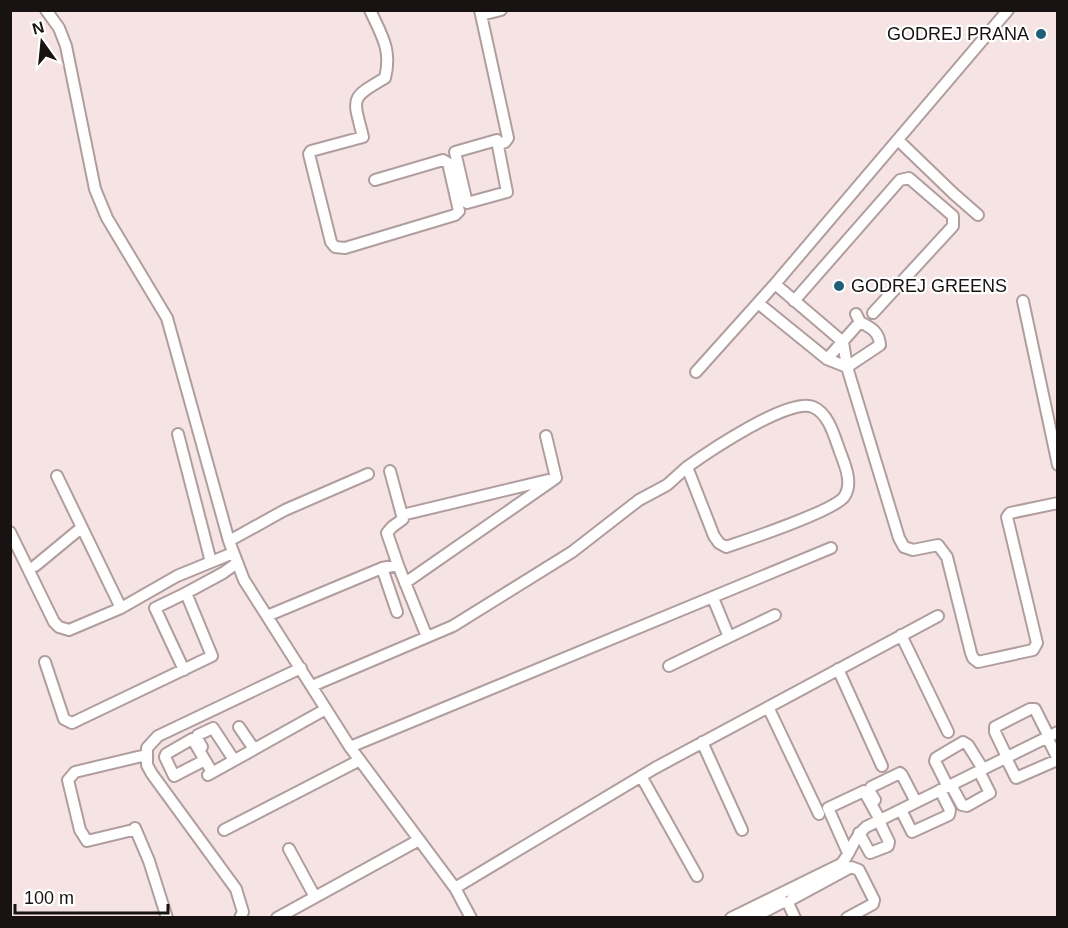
<svg xmlns="http://www.w3.org/2000/svg" width="1068" height="928" font-family="Arial,sans-serif">
	<style>
		.lines { fill: none; stroke-linecap: round; stroke-linejoin: round }
		.street-casing { stroke: #b09e9e; stroke-width: 14 }
		.street { stroke: #fff; stroke-width: 10 }
		.poi-dot { fill: #205e75; stroke: #fff; stroke-width: 2 }
		.labels { text-anchor: middle; dominant-baseline: central; stroke-width: 4.5; stroke-linejoin: round; paint-order: stroke }
		.poi-label { font-size: 18px; fill: #181212; stroke: #fff; text-anchor: end }
	</style>
	<rect width="100%" height="100%" fill="#f6e3e3"/>
	<g class="lines">
		<defs>
			<path id="street" d="M46 10 59 28 66 46 95 189 107 218 167 318 229 541 244 580 350 747 455 888 471 918
				M370 10C382 36 392 50 385 78 349 99 353 97 363 137L311 151 309 154 331 242 335 247 345 248 455 215 459 211 448 163 443 160 375 180
				M480 10 508 138 505 142 500 144
				M481 15 501 10
				M497 140 500 144 498 146 507 192 467 203 455 152Z
				M898 140 954 194 978 215
				M775 284 843 342 847 367 899 538 904 547 913 550 938 545 947 557 971 653 973 658 978 662 1033 650 1037 643 1007 517 1010 513 1058 503
				M794 301 900 180 909 178 953 216V226L873 313
				M1023 301 1058 465
				M758 303 827 359 847 367
				M827 359 860 322 856 314
				M847 367 880 345C879 332 872 328 860 322
				M696 372 775 284 1008 10
				M178 434 211 562
				M390 471 403 519 392 527 387 533 398 565 427 637
				M57 476 121 608
				M402 515 548 480
				M10 532 54 622 59 627 69 630 121 608 177 576 233 553
				M229 541 285 510 368 474
				M35 566 81 528
				M382 568 397 612
				M405 583 556 478 546 436
				M713 598 729 637 775 615
				M267 616 382 568 398 565
				M901 635 948 732
				M45 662 64 719 72 723 212 656 186 593 223 573 237 563
				M669 666 729 637
				M838 669 882 766
				M184 670 155 608 186 593
				M312 686 453 626 572 552 639 500 667 485 687 467 714 536 719 543 726 547C747 540 833 511 844 497 854 483 844 463 839 449 834 435 828 413 813 407 789 397 708 452 687 467
				M768 707 819 814
				M239 727 254 749
				M702 742 742 830
				M202 747 198 740V735L213 728 234 760
				M350 747 831 548
				M146 755 75 772 68 780 80 830 87 841 133 830 135 828 149 861 167 918
				M1007 757 995 732V727L1030 709H1035L1049 737
				M1006 758 1016 778 1055 761 1057 757 1047 737
				M205 760 174 776 165 757 166 754 192 739 193 740 212 772
				M208 775 326 709
				M641 776 697 876
				M951 785 962 805 967 806 990 793 979 771
				M948 787 935 761 936 758 963 742 968 745 983 769
				M875 800 870 792 871 787 900 773 902 775 916 802
				M901 810 912 832 949 815 950 810 940 790
				M224 830 360 760
				M859 833 870 853 888 846 889 842 879 821
				M289 849 315 897
				M848 853 828 808 864 791 880 820
				M455 888 655 768 938 616
				M792 899 851 867 859 870 874 900 873 904 847 918
				M240 918 243 912 236 889 152 774 147 765V748L158 736 301 668
				M277 918 419 840
				M731 918 841 864C852 852 852 839 866 827L1058 732
				M752 918 783 902 788 903 795 918"/>
		</defs>
		<use href="#street" class="street-casing"/>
		<use href="#street" class="street"/>
	</g>
	<g class="poi-dot">
		<circle cx="1041" cy="34" r="6"/>
		<circle cx="839" cy="286" r="6"/>
	</g>
	<g class="labels">
		<g class="poi-label">
			<text x="1029" y="34">GODREJ PRANA</text>
			<text x="851" y="286" text-anchor="start">GODREJ GREENS</text>
		</g>
	</g>
	<rect width="1068" height="928" fill="none" stroke="#181212" stroke-width="24"/>
	<g transform="translate(42 42) rotate(345)" stroke="#ffffff" stroke-width="4.5" paint-order="stroke">
	<path d="M0-4.5L10 22L0 15L-10 22Z" fill="#181212"/>
	<text y="-9" font-size="16" font-weight="bold" text-anchor="middle" fill="#181212">N</text>
	</g>
	<path d="M15 904v9h153v-9" fill="none" stroke="#181212" stroke-width="3"/>
	<text x="24" y="904" font-size="18" fill="#181212" stroke="#ffffff" stroke-width="4.5" paint-order="stroke">100 m</text>
</svg>
